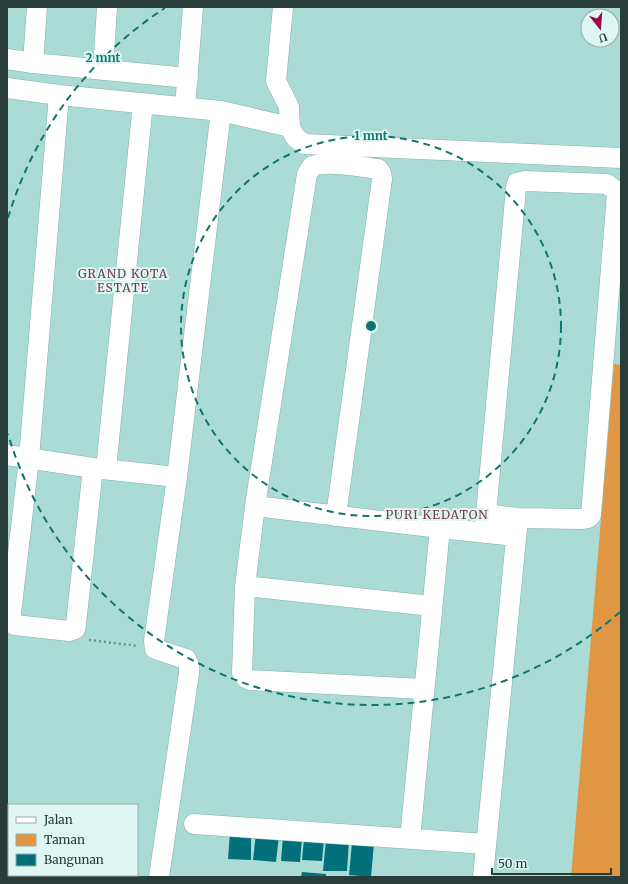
<svg xmlns="http://www.w3.org/2000/svg" width="628" height="884" font-family="Merriweather,serif">
	<style>
		.green { fill: #e09643 }
		.building { fill: #01707a }
		.lines { fill: none; stroke-linecap: round; stroke-linejoin: round }
		.minor-casing { stroke: #82b2ac; stroke-width: 21 }
		.path { stroke: #6d918c; stroke-width: 2.5; stroke-dasharray: 2 3; stroke-linecap: butt }
		.minor { stroke: #fff; stroke-width: 20 }
		.ring { fill: none; stroke: #0f766e; stroke-width: 2; stroke-dasharray: 7 5 }
		.labels { text-anchor: middle; dominant-baseline: central; stroke-width: 4; stroke-linejoin: round; paint-order: stroke }
		.neighbourhood-label { font-size: 12px; letter-spacing: 1px; fill: #7f384a; stroke: #dff7f3 }
		.centre { fill: #0f766e; stroke: #dff7f3; stroke-width: 2 }
		.ring-label { font-size: 12px; text-anchor: middle; font-weight: bold; fill: #0f766e; stroke: #dff7f3; stroke-width: 4; stroke-linejoin: round; paint-order: stroke }
	</style>
	<rect width="100%" height="100%" fill="#aadcd5"/>
	<path class="green" d="M614 364 621 365V877H571Z"/>
	<path class="building" d="M230 832H251V860L228 859Z
		M256 833 279 836 276 862 253 860Z
		M283 836 302 838 300 862 281 861Z
		M304 839 324 840 322 861 302 860Z
		M326 840 349 841 347 871H323Z
		M352 842 374 843 371 877 349 875Z
		M302 872 326 874V877H301Z"/>
	<g class="lines">
		<defs>
			<path id="minor" d="M283 7 276 81 289 107 290 127
				M7 59 33 63 188 78
				M33 63 37 7
				M103 70 107 7
				M7 88 59 95 221 111 290 127 295 137 304 144 621 158
				M59 95 29 458 11 614 12 620 15 625 69 631 75 629 76 624 93 468
				M185 107 193 7
				M7 455 93 468 177 477
				M106 469 143 103
				M255 506 440 528 516 536
				M336 516 382 179 381 173 378 169C360 167 328 160 312 166L307 174 255 506 245 586 242 673 246 678 250 680 424 689
				M485 533 486 514 516 188 517 183 525 181 607 184 615 190 617 194 591 515 588 518 581 519 518 518 486 514
				M245 586 432 606
				M194 824 486 844
				M410 839 440 528
				M159 877 189 673V666L186 659 155 649 154 641 177 477 221 111
				M483 877 518 518"/>
		</defs>
		<use href="#minor" class="minor-casing"/>
		<path class="path" d="M89 640 138 646"/>
		<use href="#minor" class="minor"/>
	</g>
	<g class="ring">
		<circle cx="371" cy="326" r="190"/>
		<path d="M620 612A379 379 0 0 1 8 434M8 218A379 379 0 0 1 165 8"/>
	</g>
	<g class="labels">
		<g class="neighbourhood-label">
			<text x="123" y="273">GRAND KOTA<tspan x="123" dy="14">ESTATE</tspan></text>
			<text x="437" y="514">PURI KEDATON</text>
		</g>
	</g>
	<circle cx="371" cy="326" r="6" class="centre"/>
	<g class="ring-label">
		<text x="103" y="62">2 mnt</text>
		<text x="371" y="140">1 mnt</text>
	</g>
	<rect width="628" height="884" fill="none" stroke="#283c3a" stroke-width="16"/>
	<rect x="8" y="804" width="130" height="72" fill="#dff7f3" stroke="#96aca9"/>
	<rect x="16" y="817" width="20" height="6" fill="#ffffff" stroke="#96aca9"/>
	<text x="44" y="824" font-size="12" fill="#283c3a">Jalan</text>
	<rect x="16" y="834" width="20" height="12" fill="#e09643" stroke="#96aca9"/>
	<text x="44" y="844" font-size="12" fill="#283c3a">Taman</text>
	<rect x="16" y="854" width="20" height="12" fill="#01707a" stroke="#96aca9"/>
	<text x="44" y="864" font-size="12" fill="#283c3a">Bangunan</text>
	<g transform="translate(600 28) rotate(163)"><circle r="19" fill="#dff7f3" stroke="#96aca9"/>
	<path d="M0-3L7 15L0 10L-7 15Z" fill="#a10848"/>
	<text y="-6" font-size="11" font-weight="bold" text-anchor="middle" fill="#283c3a">U</text>
	</g>
	<path d="M492 868v6h119v-6" fill="none" stroke="#283c3a" stroke-width="2"/>
	<text x="498" y="868" font-size="12" fill="#283c3a" stroke="#dff7f3" stroke-width="3" paint-order="stroke">50 m</text>
</svg>
